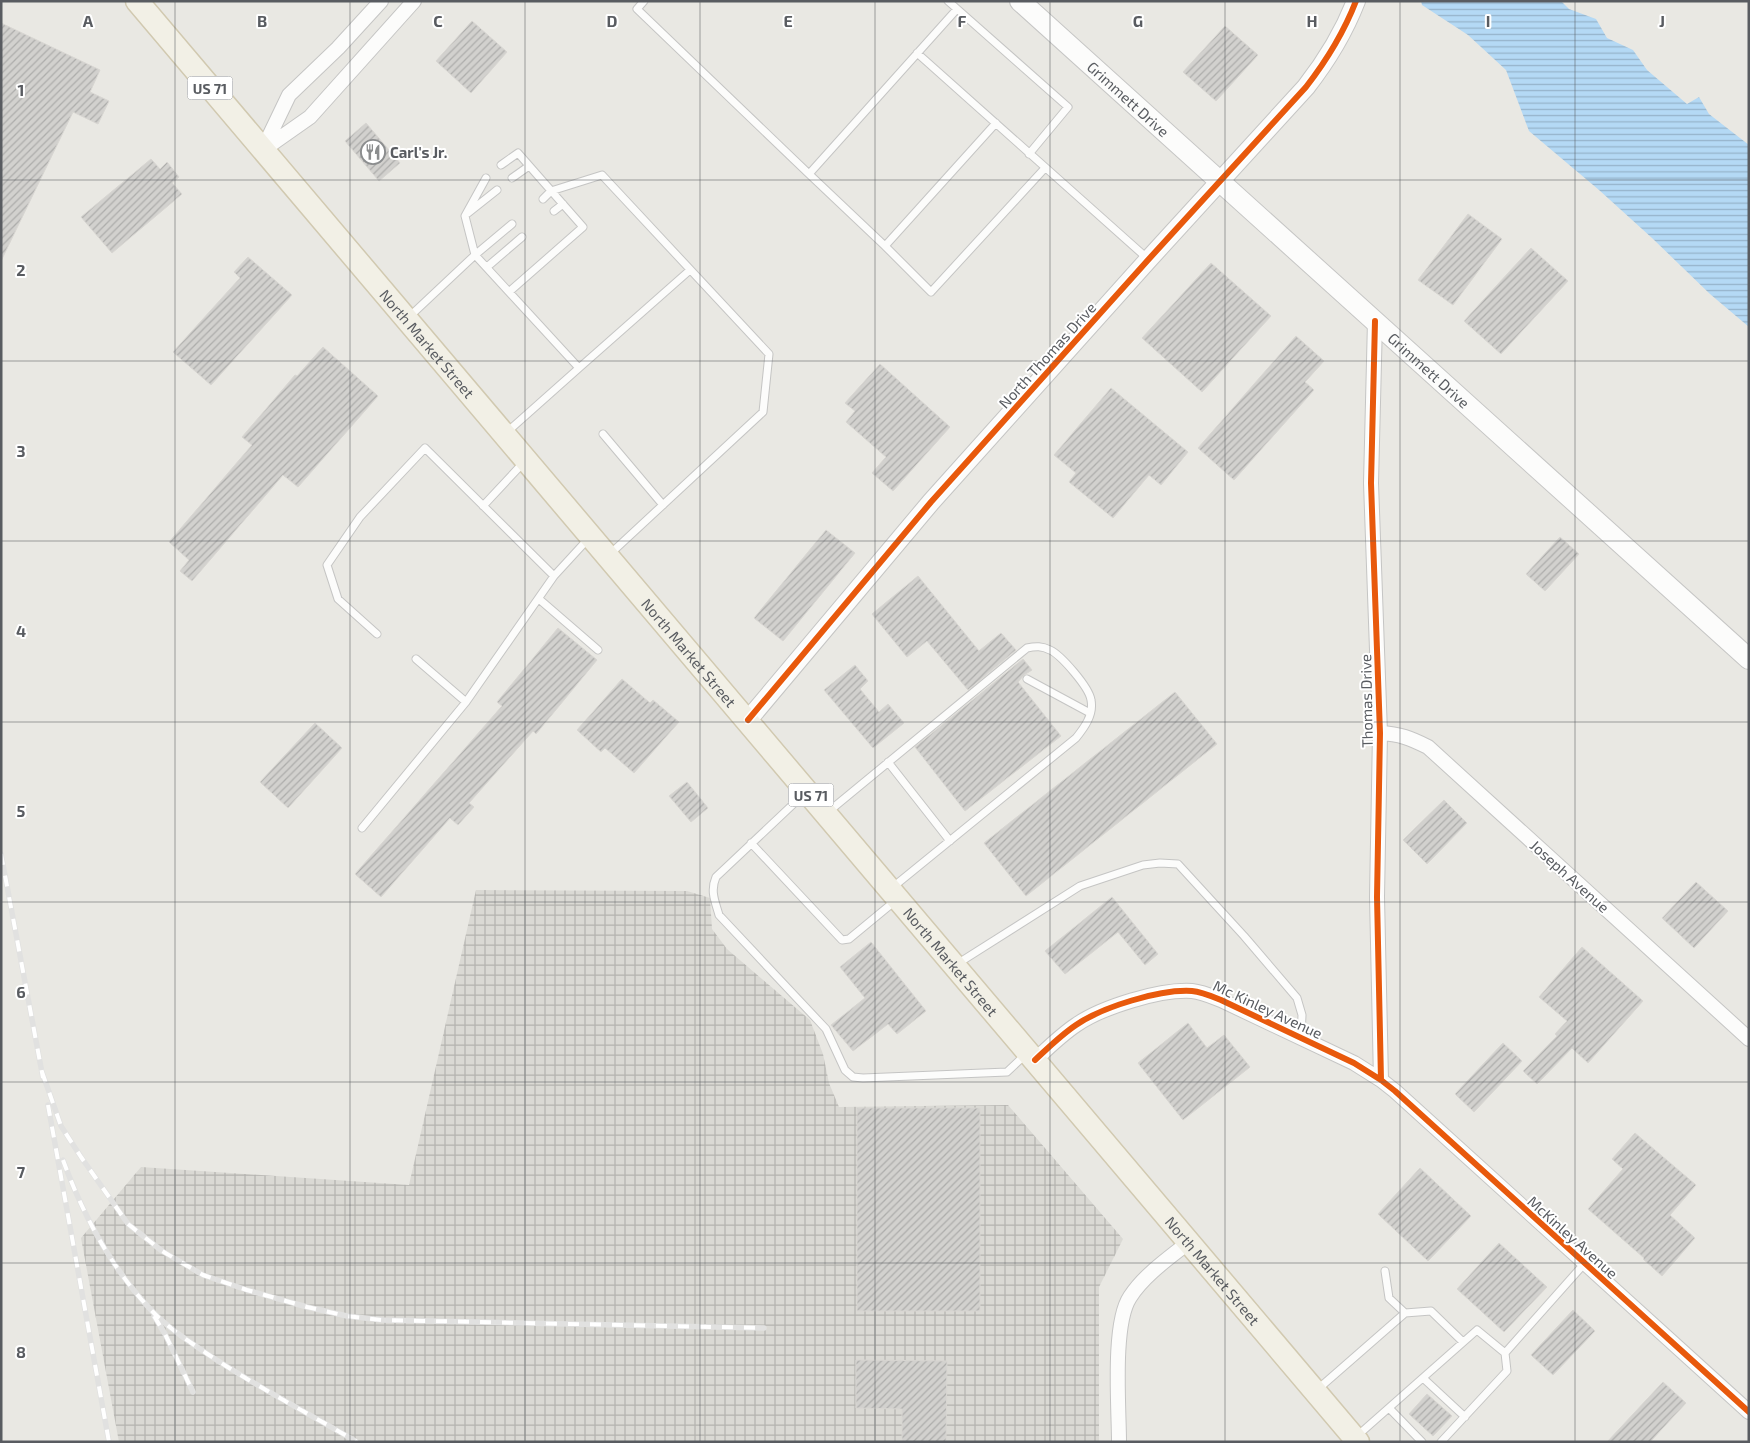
<svg xmlns="http://www.w3.org/2000/svg" width="1750" height="1443" font-family="'Exo 2',sans-serif">
	<style>
		.industrial { fill: url(#industrial-grid) }
		.water { fill: url(#water-rules) }
		.building { fill: url(#building-hatch); stroke: #d8d6d2 }
		.lines { fill: none; stroke-linecap: round; stroke-linejoin: round }
		.service-casing { stroke: #c5c5c4; stroke-width: 9 }
		.minor-casing { stroke: #c5c5c4; stroke-width: 16 }
		.tertiary-casing { stroke: #c5c5c4; stroke-width: 20 }
		.secondary-casing { stroke: #c6c6c5; stroke-width: 22 }
		.primary-casing { stroke: #d1c9b0; stroke-width: 25 }
		.service { stroke: #fcfcfb; stroke-width: 7 }
		.minor { stroke: #fcfcfb; stroke-width: 14 }
		.tertiary { stroke: #fcfcfb; stroke-width: 18 }
		.secondary { stroke: #fcfcfb; stroke-width: 20 }
		.primary { stroke: #f2f0e6; stroke-width: 22 }
		.rail-casing { stroke: #e1e1e0; stroke-width: 5.5 }
		.rail { stroke: #fff; stroke-width: 4; stroke-dasharray: 11; stroke-linecap: butt }
		.cycleway-casing { stroke: #fff; stroke-width: 9 }
		.cycleway { stroke: #e8590c; stroke-width: 6 }
		.grid { fill: none; stroke: #595c61; stroke-width: 1; stroke-opacity: 0.55 }
		.labels { text-anchor: middle; dominant-baseline: central; stroke-width: 4; stroke-linejoin: round; paint-order: stroke }
		.shield { fill: #fff; stroke: #8b8d90; stroke-width: 1 }
		.shield-label { font-size: 14px; font-weight: bold; fill: #595c61 }
		.street-label { font-size: 15px; fill: #595c61; stroke: #fff }
		.poi-label { font-size: 15px; font-weight: bold; fill: #595c61; stroke: #fff; text-anchor: start }
		.grid-label { font-size: 16px; text-anchor: middle; font-weight: bold; fill: #595c61; stroke: #fff; stroke-width: 4; stroke-linejoin: round; paint-order: stroke }
	</style>
	<defs>
		<pattern id="industrial-grid" width="8" height="8" patternUnits="userSpaceOnUse" patternTransform="scale(1.25)"><rect width="8" height="8" fill="#dad9d4"/><path d="M0 4h8M4 0v8" fill="none" stroke="#b4b3af"/></pattern>
		<pattern id="water-rules" width="6" height="5" patternUnits="userSpaceOnUse" patternTransform="scale(1.25)"><rect width="6" height="5" fill="#b4d9f5"/><path d="M0 2.5h6" fill="none" stroke="#95b3ca"/></pattern>
		<pattern id="building-hatch" width="6" height="6" patternUnits="userSpaceOnUse" patternTransform="scale(1.25)"><rect width="6" height="6" fill="#d2d1ce"/><path d="M-1 1l2-2M0 6l6-6M5 7l2-2" fill="none" stroke="#adadab"/></pattern>
	</defs>
	<rect width="100%" height="100%" fill="#e9e8e3"/>
	<path class="industrial" d="M476 890 687 891 710 898 712 929 727 949 810 1020 823 1054 829 1083 839 1107 1008 1105 1123 1239 1099 1287V1442H119L81 1238 141 1167 409 1185Z"/>
	<path class="water" d="M1421 1H1561L1569 9 1596 19 1607 38 1633 50 1647 70 1687 104 1699 97 1709 114 1749 145V327L1710 294 1652 238 1599 190 1529 131 1506 70 1468 35 1422 5Z"/>
	<path class="building" d="M472 21 507 52 471 93 436 61Z
		M1 23 100 70 90 92 109 101 98 124 73 112 1 261Z
		M1225 26 1258 55 1216 101 1183 72Z
		M366 123 400 163 379 181 345 141Z
		M151 159 160 169 167 162 179 177 172 183 182 194 112 253 81 217Z
		M1468 214 1502 239 1453 305 1418 280Z
		M1531 248 1568 281 1501 354 1464 321Z
		M248 257 292 295 211 385 173 352 240 278 234 272Z
		M1211 263 1271 316 1202 392 1142 338Z
		M1296 336 1324 361 1305 382 1314 390 1234 480 1198 448Z
		M323 347 378 396 298 487 283 475 192 581 180 571 189 560 169 542 252 445 242 437 295 375 297 376Z
		M880 364 950 427 893 491 872 473 886 457 846 422 855 411 845 403Z
		M1111 388 1188 452 1161 485 1149 475 1113 518 1069 482 1076 473 1054 455Z
		M826 530 855 553 783 641 754 618Z
		M1560 537 1579 554 1545 591 1526 574Z
		M918 576 979 651 1001 633 1016 650 968 690 927 641 907 657 872 614Z
		M558 628 597 660 536 734 533 731 469 803 474 807 458 825 450 818 381 897 355 874 502 706 497 702Z
		M1023 659 1032 670 1024 675 1018 682 1061 736 965 811 915 747Z
		M855 665 868 681 860 689 879 712 888 704 904 723 873 748 824 690Z
		M622 679 650 703 653 700 679 722 634 773 605 748 601 752 577 730Z
		M1175 692 1217 744 1026 896 984 843Z
		M315 723 342 748 288 808 260 782Z
		M687 782 708 808 691 822 669 796Z
		M1444 800 1467 823 1427 864 1403 840Z
		M1696 882 1728 911 1694 948 1662 918Z
		M1112 897 1158 954 1145 965 1118 932 1065 974 1045 951Z
		M871 942 926 1011 897 1034 888 1024 853 1051 831 1025 865 998 840 967Z
		M1582 947 1643 1001 1588 1063 1572 1048 1537 1084 1523 1071 1557 1036 1555 1034 1567 1021 1539 997Z
		M1188 1023 1207 1048 1224 1035 1250 1067 1183 1120 1138 1063Z
		M1503 1043 1522 1061 1474 1112 1455 1094Z
		M857 1108H980V1311H857Z
		M1635 1133 1696 1185 1670 1215 1695 1238 1662 1276 1643 1259 1644 1258 1588 1209 1623 1169 1612 1159Z
		M1420 1168 1471 1216 1428 1261 1378 1214Z
		M1499 1243 1547 1287 1504 1332 1457 1289Z
		M1573 1310 1595 1331 1553 1375 1531 1355Z
		M856 1360 947 1361 946 1442H902V1409L856 1408Z
		M1663 1382 1686 1403 1650 1442H1607Z
		M1427 1394 1452 1416 1433 1436 1409 1414Z"/>
	<g class="lines">
		<defs>
			<path id="service" d="M644 1 637 9 809 174 957 9
				M948 1 1068 107 1029 154
				M917 53 1148 259
				M501 165 518 153 583 227 510 291
				M809 174 885 246 931 292 1045 168
				M486 178 465 216 475 255 512 224
				M512 178 529 166
				M543 199 551 191 602 175 769 354 763 412 610 554
				M554 211 563 204
				M468 213 497 190
				M885 246 996 123
				M487 267 522 237
				M409 317 475 255 579 368 506 433
				M579 368 690 270
				M603 434 663 505
				M483 506 524 462
				M554 576 588 539
				M539 599 598 650
				M416 659 466 702
				M1027 679 1090 713
				M888 762 950 841
				M805 793 716 877C710 891 715 901 719 915L826 1029 845 1070 853 1077 863 1078 1007 1072 1026 1054
				M828 812 1027 648C1036 646 1042 646 1050 650 1061 655 1089 687 1091 700 1094 715 1084 728 1076 738L893 887
				M362 828 466 702 554 576 425 448 360 517 327 565 338 599 377 634
				M751 843 842 940 849 939 895 901
				M957 964 1080 886 1143 865 1160 863 1178 864 1244 936 1297 998 1302 1015 1301 1038
				M1385 1271 1389 1298 1405 1313
				M1423 1378 1465 1417
				M1318 1389 1405 1313 1431 1311 1463 1342
				M1389 1408 1422 1442
				M1357 1436 1477 1330 1505 1353
				M1441 1442 1507 1371 1505 1353 1584 1264"/>
			<path id="minor" d="M264 147 289 95 338 48 381 1
				M263 150 310 117 414 1
				M1375 321 1371 483 1380 733 1377 897 1381 1080
				M1380 733C1400 734 1410 738 1428 747L1749 1039
				M1035 1060C1048 1048 1061 1035 1076 1025 1102 1007 1160 989 1192 991 1202 992 1211 996 1221 1000L1354 1063 1381 1080 1395 1091 1749 1412
				M1119 1442C1119 1408 1112 1324 1130 1297 1144 1275 1169 1258 1189 1242"/>
			<path id="tertiary" d="M748 720 931 502 1148 260 1306 87C1327 60 1344 32 1356 1"/>
			<g id="secondary">
				<path id="s1" d="M1020 1 1749 659"/>
			</g>
			<g id="primary">
				<path id="s2" d="M137 1 1358 1442"/>
			</g>
		</defs>
		<use href="#service" class="service-casing"/>
		<use href="#minor" class="minor-casing"/>
		<use href="#tertiary" class="tertiary-casing"/>
		<use href="#secondary" class="secondary-casing"/>
		<use href="#primary" class="primary-casing"/>
		<use href="#service" class="service"/>
		<use href="#minor" class="minor"/>
		<use href="#tertiary" class="tertiary"/>
		<use href="#secondary" class="secondary"/>
		<use href="#primary" class="primary"/>
		<defs>
			<path id="rail" d="M1 854 43 1078
				M42 1072 61 1126 81 1157 128 1224 162 1251 203 1275 247 1290 307 1307 347 1316 382 1320 764 1328
				M48 1105 109 1442
				M63 1160C83 1215 111 1268 152 1311 168 1328 190 1342 209 1355 257 1387 308 1413 357 1442
				M154 1316 165 1334 193 1392"/>
		</defs>
		<use href="#rail" class="rail-casing"/>
		<use href="#rail" class="rail"/>
		<defs>
			<path id="cycleway" d="M1375 321 1371 483 1380 733 1377 897 1381 1080
				M748 720 931 502 1148 260 1306 87C1327 60 1344 32 1356 1
				M1035 1060C1048 1048 1061 1035 1076 1025 1102 1007 1160 989 1192 991 1202 992 1211 996 1221 1000L1354 1063 1381 1080 1395 1091 1749 1412"/>
		</defs>
		<use href="#cycleway" class="cycleway-casing"/>
		<use href="#cycleway" class="cycleway"/>
	</g>
	<path class="grid" d="M175 1V1442M350 1V1442M525 1V1442M700 1V1442M875 1V1442M1050 1V1442M1225 1V1442M1400 1V1442M1575 1V1442M1 180H1749M1 361H1749M1 541H1749M1 722H1749M1 902H1749M1 1082H1749M1 1263H1749"/>
	<defs>
		<symbol id="restaurant-ring" viewBox="-11 -11 22 22"><circle r="9.5" fill="#fff" stroke="#8b8d8e" stroke-width="1.5"/><path d="M-5-6h1v4h1v-4h1v4h1v-4h1v5L-1.5 .5V6h-2V.5L-5-1ZM5-6V6H3V1.5H1.5Q1.5-4 5-6Z" fill="#8b8d8e"/></symbol>
	</defs>
	<g fill-rule="evenodd">
		<use href="#restaurant-ring" x="359" y="138" width="28" height="28"/>
	</g>
	<g class="labels">
		<g class="shield">
			<rect x="187.5" y="76.5" width="45" height="23" rx="4"/>
			<rect x="788.5" y="783.5" width="45" height="23" rx="4"/>
		</g>
		<g class="shield-label">
			<text x="210" y="88">US 71</text>
			<text x="811" y="795">US 71</text>
		</g>
		<g class="street-label">
			<text stroke="none"><textPath href="#s1" startOffset="146">Grimmett Drive</textPath></text>
			<text stroke="none"><textPath href="#s2" startOffset="449">North Market Street</textPath></text>
			<text transform="translate(1047 355) rotate(-48)">North Thomas Drive</text>
			<text stroke="none"><textPath href="#s1" startOffset="551">Grimmett Drive</textPath></text>
			<text stroke="none"><textPath href="#s2" startOffset="854">North Market Street</textPath></text>
			<text transform="translate(1366 701) rotate(-91)">Thomas Drive</text>
			<text transform="translate(1570 876) rotate(42)">Joseph Avenue</text>
			<text stroke="none"><textPath href="#s2" startOffset="1259">North Market Street</textPath></text>
			<text transform="translate(1268 1009) rotate(25)">Mc Kinley Avenue</text>
			<text transform="translate(1573 1237) rotate(42)">McKinley Avenue</text>
			<text stroke="none"><textPath href="#s2" startOffset="1664">North Market Street</textPath></text>
		</g>
		<g class="poi-label">
			<text x="390" y="152">Carl's Jr.</text>
		</g>
	</g>
	<g class="grid-label">
		<text x="88" y="27">A</text>
		<text x="262" y="27">B</text>
		<text x="438" y="27">C</text>
		<text x="612" y="27">D</text>
		<text x="788" y="27">E</text>
		<text x="962" y="27">F</text>
		<text x="1138" y="27">G</text>
		<text x="1312" y="27">H</text>
		<text x="1488" y="27">I</text>
		<text x="1662" y="27">J</text>
		<text x="21" y="96">1</text>
		<text x="21" y="276">2</text>
		<text x="21" y="457">3</text>
		<text x="21" y="637">4</text>
		<text x="21" y="817">5</text>
		<text x="21" y="998">6</text>
		<text x="21" y="1178">7</text>
		<text x="21" y="1358">8</text>
	</g>
	<rect width="1750" height="1443" fill="none" stroke="#595c61" stroke-width="5"/>
</svg>
